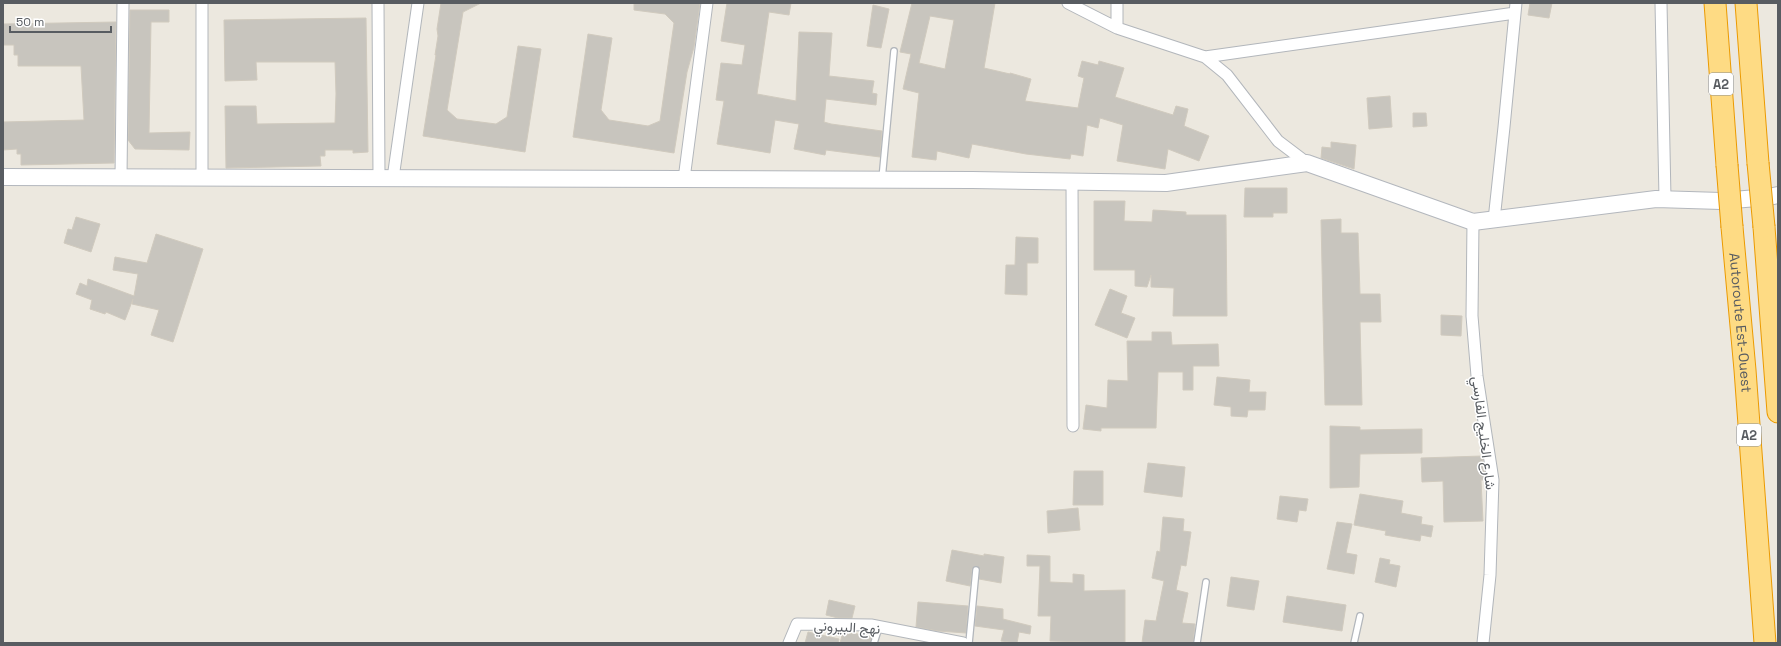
<svg xmlns="http://www.w3.org/2000/svg" width="1781" height="646" font-family="'Space Grotesk',Vazirmatn,sans-serif">
	<style>
		.building { fill: #c8c5be; stroke: #d0cabe; fill-rule: evenodd }
		.lines { fill: none; stroke-linecap: round; stroke-linejoin: round }
		.lane-casing { stroke: #b2b6bb; stroke-width: 8 }
		.street-casing { stroke: #b2b6bb; stroke-width: 13 }
		.secondary-casing { stroke: #b3b7bd; stroke-width: 18 }
		.highway-casing { stroke: #eb9a00; stroke-width: 23 }
		.lane { stroke: #fff; stroke-width: 5.5 }
		.street { stroke: #fff; stroke-width: 11 }
		.secondary { stroke: #fff; stroke-width: 16 }
		.highway { stroke: #fedb84; stroke-width: 21 }
		.highway-bridge-casing { stroke: #eb9a00; stroke-width: 23; stroke-linecap: butt }
		.highway-bridge { stroke: #fedb84; stroke-width: 21 }
		.labels { text-anchor: middle; dominant-baseline: central; stroke-width: 3; stroke-linejoin: round; paint-order: stroke }
		.shield { fill: #fff; stroke: #8a8d90; stroke-width: 1 }
		.shield-label { font-size: 13px; font-weight: bold; fill: #585c61 }
		.street-label { font-size: 14px; fill: #585c61; stroke: #fff }
	</style>
	<rect width="100%" height="100%" fill="#ece8df"/>
	<path class="building" d="M441 3H481L463 12 447 110 457 119 496 124 507 117 518 46 541 49 525 152 423 136 436 55H435L438 36 437 29Z
		M634 3H700L694 47 687 72 674 153 573 137 588 34 612 38 601 110 609 120 648 126 660 121 674 23 665 14 634 10Z
		M727 3H791L789 15 769 12 757 94 796 101 799 32 832 33 829 76 874 81 872 93 877 94 876 105 826 99 824 122 831 124 882 131 880 157 826 150 825 155 794 149 799 124 775 120 770 153 717 144 724 101 716 100 721 63 742 65 745 45 721 41Z
		M912 3H995L984 68 1010 74V73L1031 79 1025 101 1078 108 1084 78 1078 76 1082 61 1098 65 1099 61 1124 68 1115 97 1173 115 1176 106 1188 109 1184 126 1209 136 1199 161 1168 149 1165 169 1117 161 1123 125 1100 118 1098 128 1087 125 1083 156 1071 154 1070 159 1026 154 972 144 969 158 937 151 936 160 912 157 919 93 903 89 911 54 900 52ZM930 16 954 20 945 69 919 63Z
		M1530 3H1552L1549 18 1528 15Z
		M873 5 889 9 881 48 867 46Z
		M130 10H169V22H151L149 133 190 132 189 150 135 149 128 140Z
		M366 18 368 152 353 153V150H325V156H320L321 166 226 168 225 106H256L257 124 335 123 336 94 335 62H256L257 80 225 81 224 20Z
		M116 22 114 163 21 165V154H17V149L3 150V122L84 120 81 66H18V55H14V45H3V24Z
		M1390 96 1392 127 1369 129 1367 98Z
		M1413 113H1426L1427 126 1413 127Z
		M1331 142 1356 145 1354 169 1321 158 1322 147 1331 148Z
		M1245 188H1287V213H1273V217H1244Z
		M1094 201H1125L1124 221 1152 222 1153 210 1186 212V215H1226L1227 316H1173L1174 288 1151 287V275L1147 287 1135 286V270H1094Z
		M76 217 100 224 91 252 64 243 68 229 72 230Z
		M1341 219V233H1358L1360 294H1380L1381 322H1360L1362 405H1325L1321 220Z
		M156 234 203 249 173 342 151 335 159 310 132 304 133 299 125 320 106 312 105 314 90 309 92 300 76 294 80 283 87 286 88 279 134 296 138 274 113 270 115 257 147 263Z
		M1016 237 1038 238V263H1027V295L1005 294 1006 265H1015Z
		M1110 289 1127 296 1121 313 1135 318 1127 338 1095 325Z
		M1441 315 1462 316 1461 336 1441 335Z
		M1152 332H1171L1172 345 1218 344 1219 366H1193V390H1183V372H1158L1156 428H1101V431L1083 429 1086 405 1107 408 1108 380 1128 381 1127 341H1152Z
		M1217 377 1250 380 1249 392H1266L1265 410H1248L1247 417 1231 416V407L1214 405Z
		M1330 426 1360 427V430L1422 429V453L1360 454 1359 487 1330 488Z
		M1482 456 1486 480H1481L1483 521 1444 522 1443 481 1422 482 1421 458Z
		M1148 463 1185 467 1182 497 1144 492Z
		M1074 471H1103V505H1073Z
		M1360 494 1403 501 1401 513 1422 517 1421 524 1433 526 1431 537 1421 535 1420 541 1385 535 1386 531 1354 525Z
		M1280 496 1308 499 1306 511 1299 510 1297 522 1277 519Z
		M1078 508 1080 530 1048 533 1047 511Z
		M1163 517 1184 519 1183 531 1191 532 1186 566 1181 565 1176 590 1188 593 1182 623 1195 624 1193 643H1142L1145 620 1156 621 1164 581 1152 578 1157 551 1160 552Z
		M1337 522 1352 524 1346 553 1357 555 1354 574 1327 569Z
		M952 550 984 556V554L1004 557 1001 583 979 579 980 569 976 566 972 569 970 586 946 581Z
		M1027 555 1050 556V582L1073 583V574L1084 575V591L1125 590V643L1050 641 1051 616H1038L1040 566H1027Z
		M1380 558 1390 560 1389 564 1400 566 1396 587 1375 582Z
		M1231 577 1259 581 1254 610 1227 606Z
		M1287 596 1346 605 1342 631 1283 622Z
		M829 600 855 606 852 618H838L826 615Z
		M918 602 968 606 966 633 938 631 916 627Z
		M977 606 1003 609V619L1031 626 1030 634 1019 632 1017 643 1001 641 1004 630 975 626Z
		M808 632 839 639 838 643H805Z
		M843 632 872 636 870 643H840Z"/>
	<g class="lines">
		<defs>
			<path id="lane" d="M882 179 894 51
				M874 643 879 627
				M969 643 976 570
				M1197 643 1206 582
				M1354 643 1360 616"/>
			<path id="street" d="M378 3 379 178
				M1068 3 1117 28 1205 57 1227 75 1278 141 1307 163
				M1661 3 1665 198
				M1117 28V3
				M1205 57 1515 13
				M121 177 123 3
				M202 177V3
				M393 178 418 3
				M684 179 707 3
				M1072 181 1073 426
				M1494 220 1504 127 1516 3
				M1473 222 1472 316 1477 376 1493 480 1490 575 1483 643
				M789 643 797 624 871 625 963 643"/>
			<path id="secondary" d="M3 177 972 180 1166 183 1307 163 1473 222 1656 199 1721 201 1769 197 1778 195"/>
			<g id="highway">
				<path d="M1715 3 1727 165"/>
				<path d="M1746 3 1758 163"/>
				<path id="s1" d="M1732 227 1745 370 1765 643"/>
				<path d="M1764 227 1778 412"/>
			</g>
		</defs>
		<use href="#lane" class="lane-casing"/>
		<use href="#street" class="street-casing"/>
		<use href="#secondary" class="secondary-casing"/>
		<use href="#highway" class="highway-casing"/>
		<use href="#lane" class="lane"/>
		<use href="#street" class="street"/>
		<use href="#secondary" class="secondary"/>
		<use href="#highway" class="highway"/>
		<defs>
			<path id="highway-bridge" d="M1758 163 1764 227
				M1727 165 1732 227"/>
		</defs>
		<use href="#highway-bridge" class="highway-bridge-casing"/>
		<use href="#highway-bridge" class="highway-bridge"/>
	</g>
	<g class="labels">
		<g class="shield">
			<rect x="1709" y="73" width="24" height="22" rx="3"/>
			<rect x="1737" y="424" width="24" height="22" rx="3"/>
		</g>
		<g class="shield-label">
			<text x="1721" y="84">A2</text>
			<text x="1749" y="435">A2</text>
		</g>
		<g class="street-label">
			<text stroke="none"><textPath href="#s1" startOffset="96">Autoroute Est-Ouest</textPath></text>
			<text transform="translate(1484 433) rotate(83)">شارع الخليج الفارسي</text>
			<text transform="translate(847 627) rotate(3)">نهج البيروني</text>
		</g>
	</g>
	<rect width="1781" height="646" fill="none" stroke="#585c61" stroke-width="8"/>
	<path d="M10 26v6h101v-6" fill="none" stroke="#585c61" stroke-width="2"/>
	<text x="16" y="26" font-size="12" fill="#585c61" stroke="#ffffff" stroke-width="3" paint-order="stroke">50 m</text>
</svg>
